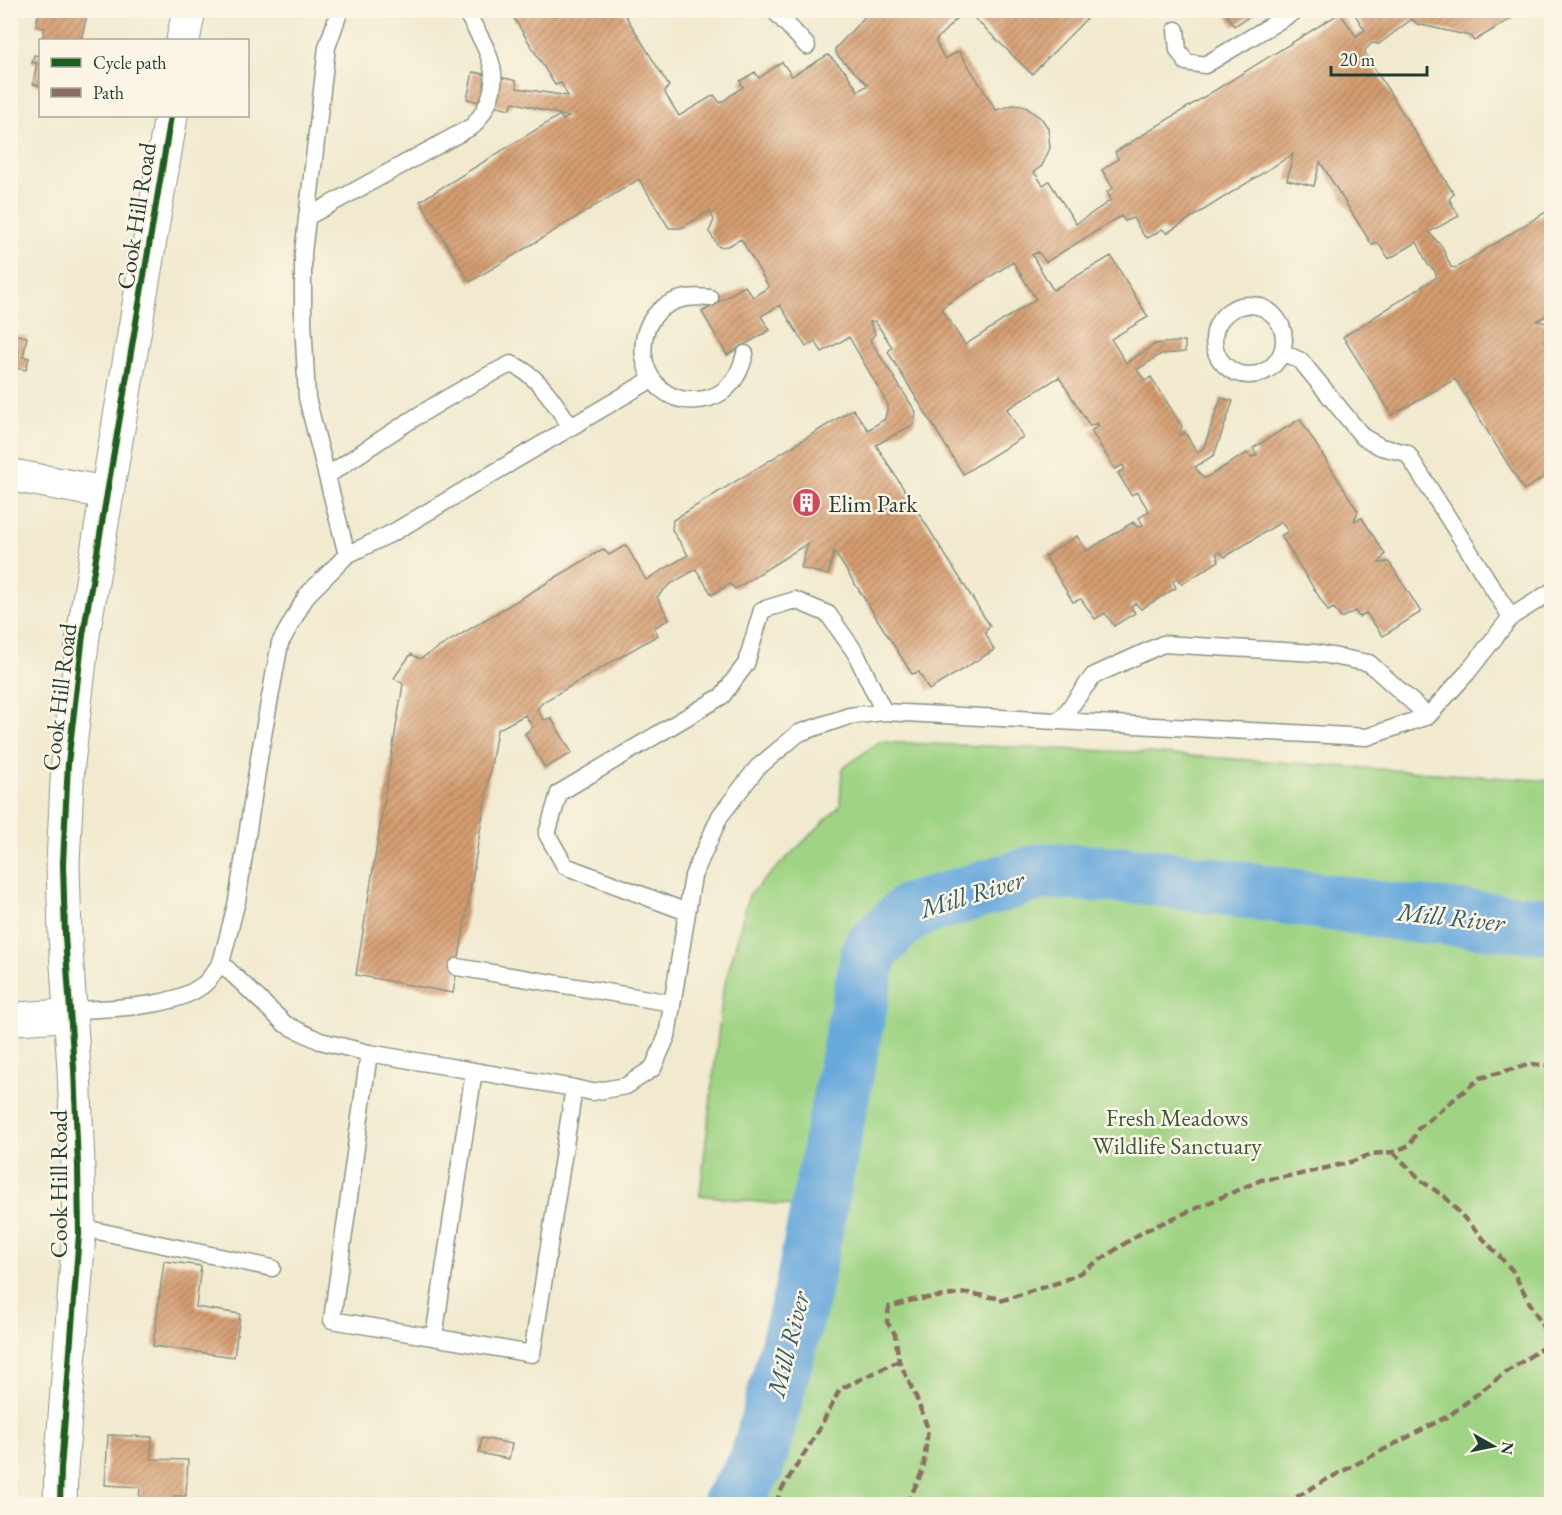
<svg xmlns="http://www.w3.org/2000/svg" width="1562" height="1515" font-family="'EB Garamond',serif">
	<style>
		.green { fill: #a0d485; stroke: #60885c; stroke-width: 1.5 }
		.lines { fill: none; stroke-linecap: round; stroke-linejoin: round }
		.river { stroke: #68a9dc; stroke-width: 57 }
		.building { fill: url(#building-hatch); fill-rule: evenodd }
		.lane-casing { stroke: #889482; stroke-width: 19 }
		.street-casing { stroke: #889482; stroke-width: 34 }
		.secondary-casing { stroke: #889482; stroke-width: 35 }
		.lane { stroke: #fff; stroke-width: 16 }
		.street { stroke: #fff; stroke-width: 32 }
		.secondary { stroke: #fff; stroke-width: 33 }
		.quiet { stroke: #8d6e63; stroke-width: 4.5; stroke-dasharray: 9 4.5; stroke-linecap: butt }
		.cycleway-casing { stroke: #fcf5e5; stroke-width: 10 }
		.cycleway { stroke: #1b5e20; stroke-width: 6 }
		.labels { text-anchor: middle; dominant-baseline: central; stroke-width: 5; stroke-linejoin: round; paint-order: stroke }
		.street-label { font-size: 24px; fill: #1f3d34; stroke: #fcf5e5 }
		.poi-label { font-size: 24px; fill: #1f3d34; stroke: #fcf5e5; text-anchor: start }
		.park-label { font-size: 24px; fill: #395b44; stroke: #fcf5e5 }
		.water-label { font-size: 26px; font-style: italic; fill: #355d66; stroke: #fcf5e5 }
	</style>
	<defs>
		<pattern id="building-hatch" width="6" height="6" patternUnits="userSpaceOnUse" patternTransform="scale(1.5)"><rect width="6" height="6" fill="#d49c6f"/><path d="M-1 1l2-2M0 6l6-6M5 7l2-2" fill="none" stroke="#ab805c"/></pattern>
	</defs>
	<rect width="100%" height="100%" fill="#fcf5e5"/>
	<filter id="ink" filterUnits="userSpaceOnUse"><feTurbulence type="fractalNoise" baseFrequency=".0167" numOctaves="2"/><feDisplacementMap in="SourceGraphic" scale="12" xChannelSelector="R" yChannelSelector="G"/><feConvolveMatrix kernelMatrix="1 2 1 2 8 2 1 2 1" color-interpolation-filters="sRGB"/></filter>
	<filter id="wash" filterUnits="userSpaceOnUse"><feTurbulence type="fractalNoise" baseFrequency=".008" numOctaves="4" result="noise"/><feDisplacementMap in="SourceGraphic" scale="24" xChannelSelector="R" yChannelSelector="G"/><feGaussianBlur stdDeviation="1.35" result="paint"/><feColorMatrix in="noise" values="0 0 0 0 0 0 0 0 0 0 0 0 0 0 0 0 0 1.4 0 .05"/><feComposite in="paint" operator="in"/></filter>
	<g filter="url(#wash)">
		<rect width="100%" height="100%" fill="#f1eacf"/>
		<path class="green" d="M879 742 1134 752 1551 781V1504H709L765 1396 781 1337 800 1239 809 1208 700 1195 723 991 749 895 840 806 842 769Z"/>
		<g class="lines">
			<path class="river" d="M730 1504 757 1464 801 1298 870 950 910 911 1044 871 1146 876 1411 914 1552 926"/>
		</g>
		<g id="blocks">
			<path class="building" d="M39 10H88L82 37H80L79 40H42L45 28 36 26Z
				M509 10H622L669 86 665 91 666 95 679 116 714 95 720 103 743 87 740 81 755 72 759 78 782 62 792 76 828 55 846 72 858 91 868 85 837 55 835 49 871 10H965L936 40 937 45 945 59 959 51 996 110 1013 105 1024 106 1042 119 1048 128 1050 148 1042 166 1034 172 1043 185 1049 181 1076 224 1111 200 1107 192 1113 188 1102 170 1118 159 1115 152 1340 13 1356 36 1365 30 1352 10H1374L1379 19 1395 10H1525L1474 41 1470 36 1417 24 1412 19 1379 44 1372 43 1365 50 1366 55 1454 194 1449 199 1459 216 1429 232 1442 247 1451 267 1456 268 1552 208V312L1537 321 1552 324V343L1545 341 1552 353V472L1524 490 1455 379 1392 415 1343 337 1437 277 1434 270 1428 265 1417 242 1389 259 1378 243 1372 245 1320 162 1314 186 1287 180 1293 154 1167 233 1162 229 1148 238 1144 236 1133 218 1125 221 1121 216 1046 262 1038 252 1032 255 1053 290 1111 256 1148 317 1111 339 1126 363 1155 344 1185 341V352L1161 354 1137 370 1145 381 1151 377 1182 426 1179 435 1185 433 1198 453 1204 447 1221 398 1233 401 1214 455 1195 467 1204 479 1247 453 1251 457 1257 455 1253 448 1300 419 1358 511 1354 521 1362 518 1385 554 1379 563 1389 562 1421 612 1383 636 1366 613 1359 617 1355 611 1341 618 1334 608 1328 611 1281 536 1288 531 1281 522 1225 557 1220 552 1216 554 1219 561 1182 584 1177 578 1173 581 1176 588 1141 609 1135 603 1131 607 1135 613 1114 626 1105 613 1095 619 1081 599 1073 602 1045 556 1077 536 1087 551 1133 522 1137 527 1143 525 1139 518 1149 511 1137 492 1131 495 1118 473 1125 469 1123 465 1115 469 1091 431 1099 426 1097 423 1090 426 1059 377 1007 409 1023 437 963 474 888 352 892 347 875 321 870 322 875 334 870 340 916 412 914 424 876 445 990 626 985 632 994 650 929 690 919 672 912 674 834 551 828 575 801 568 808 543 735 589 730 584 712 595 696 569 669 585 657 597 669 619 654 628 658 635 543 702 537 709 544 720 551 718 572 753 545 768 525 734 533 727 525 715 497 730 453 993 356 975 403 684 394 678 411 654 420 659 603 549 609 555 626 545 646 580 688 555 672 530 673 520 853 409 868 430 885 419 888 405 849 337 822 352 815 341 806 347 780 305 761 316 770 330 727 355 702 312 745 286 753 297 769 287 741 239 728 246 719 247 709 232 714 220 710 211 681 228H669L639 179 470 282 420 201 560 115 563 120 569 117 513 102 510 109 467 99 473 72 509 79 516 81 517 88 568 96 561 83 555 85ZM1013 262 1036 299 965 345 941 308Z
				M966 10H1095L1032 74Z
				M1224 10H1261L1234 26Z
				M34 55 40 56V86L33 84 37 63H32Z
				M10 334 27 337 23 357 29 358 26 370 10 367Z
				M164 1261 201 1266 196 1307 240 1314 234 1357 153 1346Z
				M108 1435 152 1437 151 1459 188 1460 186 1496H174L173 1502 139 1501 140 1487 105 1485Z
				M482 1438 512 1444 509 1459 479 1453Z"/>
		</g>
	</g>
	<g filter="url(#ink)">
		<use href="#blocks" fill-opacity="0" stroke="#889482" stroke-width="1.5"/>
		<g class="lines">
			<defs>
				<path id="lane" d="M774 10 807 46
					M1176 30 1178 50 1186 62 1205 65 1297 10
					M307 217 473 126C510 82 490 54 465 10
					M710 298C615 286 628 419 709 398 730 392 740 374 745 354
					M1214 340a35 35 0 1 1 70 0a35 35 0 1 1-70 0Z
					M1282 352 1301 361 1363 437 1381 447 1407 453 1511 617 1552 591
					M327 476C387 435 446 395 511 364 538 374 555 404 571 427
					M347 555 394 532 652 379
					M1060 721 1093 676 1163 644 1316 653 1369 663 1428 716
					M687 912 565 866 547 834 559 793 722 696 746 664 762 610 795 600 828 614 855 652 884 712
					M221 963 237 901 260 752 280 643 307 595 347 555 307 398 303 320V253L327 47 340 10
					M457 967 672 1003
					M70 1011C110 1007 170 1010 203 985 210 980 215 970 221 963L285 1024 320 1041 369 1053
					M574 1088 369 1053 332 1320 532 1354 574 1088 592 1092 626 1086 653 1068 667 1036 693 876 720 816 757 768 799 733 849 716 884 712 1367 737 1428 716 1467 673 1511 617
					M79 1227 272 1268
					M434 1337 474 1071"/>
				<path id="street" d="M10 475 108 493
					M10 1019 70 1015"/>
				<path id="secondary" d="M183 40 189 10
					M60 1504 61 1469 79 1234 78 1166 74 1069 65 936 63 863 68 763 83 635 171 116"/>
			</defs>
			<use href="#lane" class="lane-casing"/>
			<use href="#street" class="street-casing"/>
			<use href="#secondary" class="secondary-casing"/>
			<use href="#lane" class="lane"/>
			<use href="#street" class="street"/>
			<use href="#secondary" class="secondary"/>
			<path class="quiet" d="M776 1504 780 1492 816 1435 840 1389 899 1361
				M907 1504 923 1470 928 1429 916 1397 899 1361 895 1334 887 1322 889 1307 913 1300 968 1293 997 1298 1000 1301 1060 1282 1080 1273 1144 1231 1261 1180 1297 1175 1351 1162 1372 1154 1393 1152 1410 1145 1418 1129 1480 1078 1531 1064 1552 1066
				M1285 1504 1320 1483 1450 1415 1502 1375 1551 1342 1512 1270 1444 1196 1423 1182 1393 1152"/>
			<defs>
				<path id="cycleway" d="M60 1504 61 1469 79 1234 78 1166 74 1069 65 936 63 863 68 763 83 635 171 116"/>
			</defs>
			<use href="#cycleway" class="cycleway-casing"/>
			<use href="#cycleway" class="cycleway"/>
		</g>
	</g>
	<defs>
		<symbol id="building-disc" viewBox="-11 -11 22 22"><circle r="9.5" fill="#d1495b" stroke="#fcf5e5"/><path d="M-4-6H4V6H1V3H-1V6H-4ZM-2.5-4.3h1.7v1.8h-1.7ZM.8-4.3h1.7v1.8H.8ZM-2.5-1h1.7V.8h-1.7ZM.8-1h1.7V.8H.8Z" fill="#fff"/></symbol>
	</defs>
	<g fill-rule="evenodd">
		<use href="#building-disc" x="790" y="486" width="33" height="33"/>
	</g>
	<g class="labels">
		<g class="street-label">
			<text transform="translate(136 216) rotate(-81)">Cook Hill Road</text>
			<text transform="translate(59 697) rotate(-83)">Cook Hill Road</text>
			<text transform="translate(58 1184) rotate(-90)">Cook Hill Road</text>
		</g>
		<g class="poi-label">
			<text x="828" y="503">Elim Park</text>
		</g>
		<g class="park-label">
			<text x="1177" y="1117">Fresh Meadows<tspan x="1177" dy="28">Wildlife Sanctuary</tspan></text>
		</g>
		<g class="water-label">
			<text transform="translate(972 894) rotate(-17)">Mill River</text>
			<text transform="translate(1451 917) rotate(6)">Mill River</text>
			<text transform="translate(788 1344) rotate(-76)">Mill River</text>
		</g>
	</g>
	<rect width="1562" height="1515" fill="none" stroke="#fcf5e5" stroke-width="36"/>
	<rect x="39" y="39" width="210" height="78" fill="#fcf5e5" stroke="#a4ab9e" stroke-width="1.5"/>
	<rect x="51" y="58" width="30" height="9" fill="#1b5e20" stroke="#a4ab9e" stroke-width="1.5"/>
	<text x="93" y="69" font-size="18" fill="#1f3d34">Cycle path</text>
	<rect x="51" y="88" width="30" height="9" fill="#8d6e63" stroke="#a4ab9e" stroke-width="1.5"/>
	<text x="93" y="99" font-size="18" fill="#1f3d34">Path</text>
	<g transform="translate(1493 1446) rotate(99)" stroke="#fcf5e5" stroke-width="4.5" paint-order="stroke">
	<path d="M0-4.5L10 22L0 15L-10 22Z" fill="#1f3d34"/>
	<text y="-9" font-size="16" font-weight="bold" text-anchor="middle" fill="#1f3d34">N</text>
	</g>
	<path d="M1331 66v9h96v-9" fill="none" stroke="#1f3d34" stroke-width="3"/>
	<text x="1340" y="66" font-size="18" fill="#1f3d34" stroke="#fcf5e5" stroke-width="4.5" paint-order="stroke">20 m</text>
</svg>
